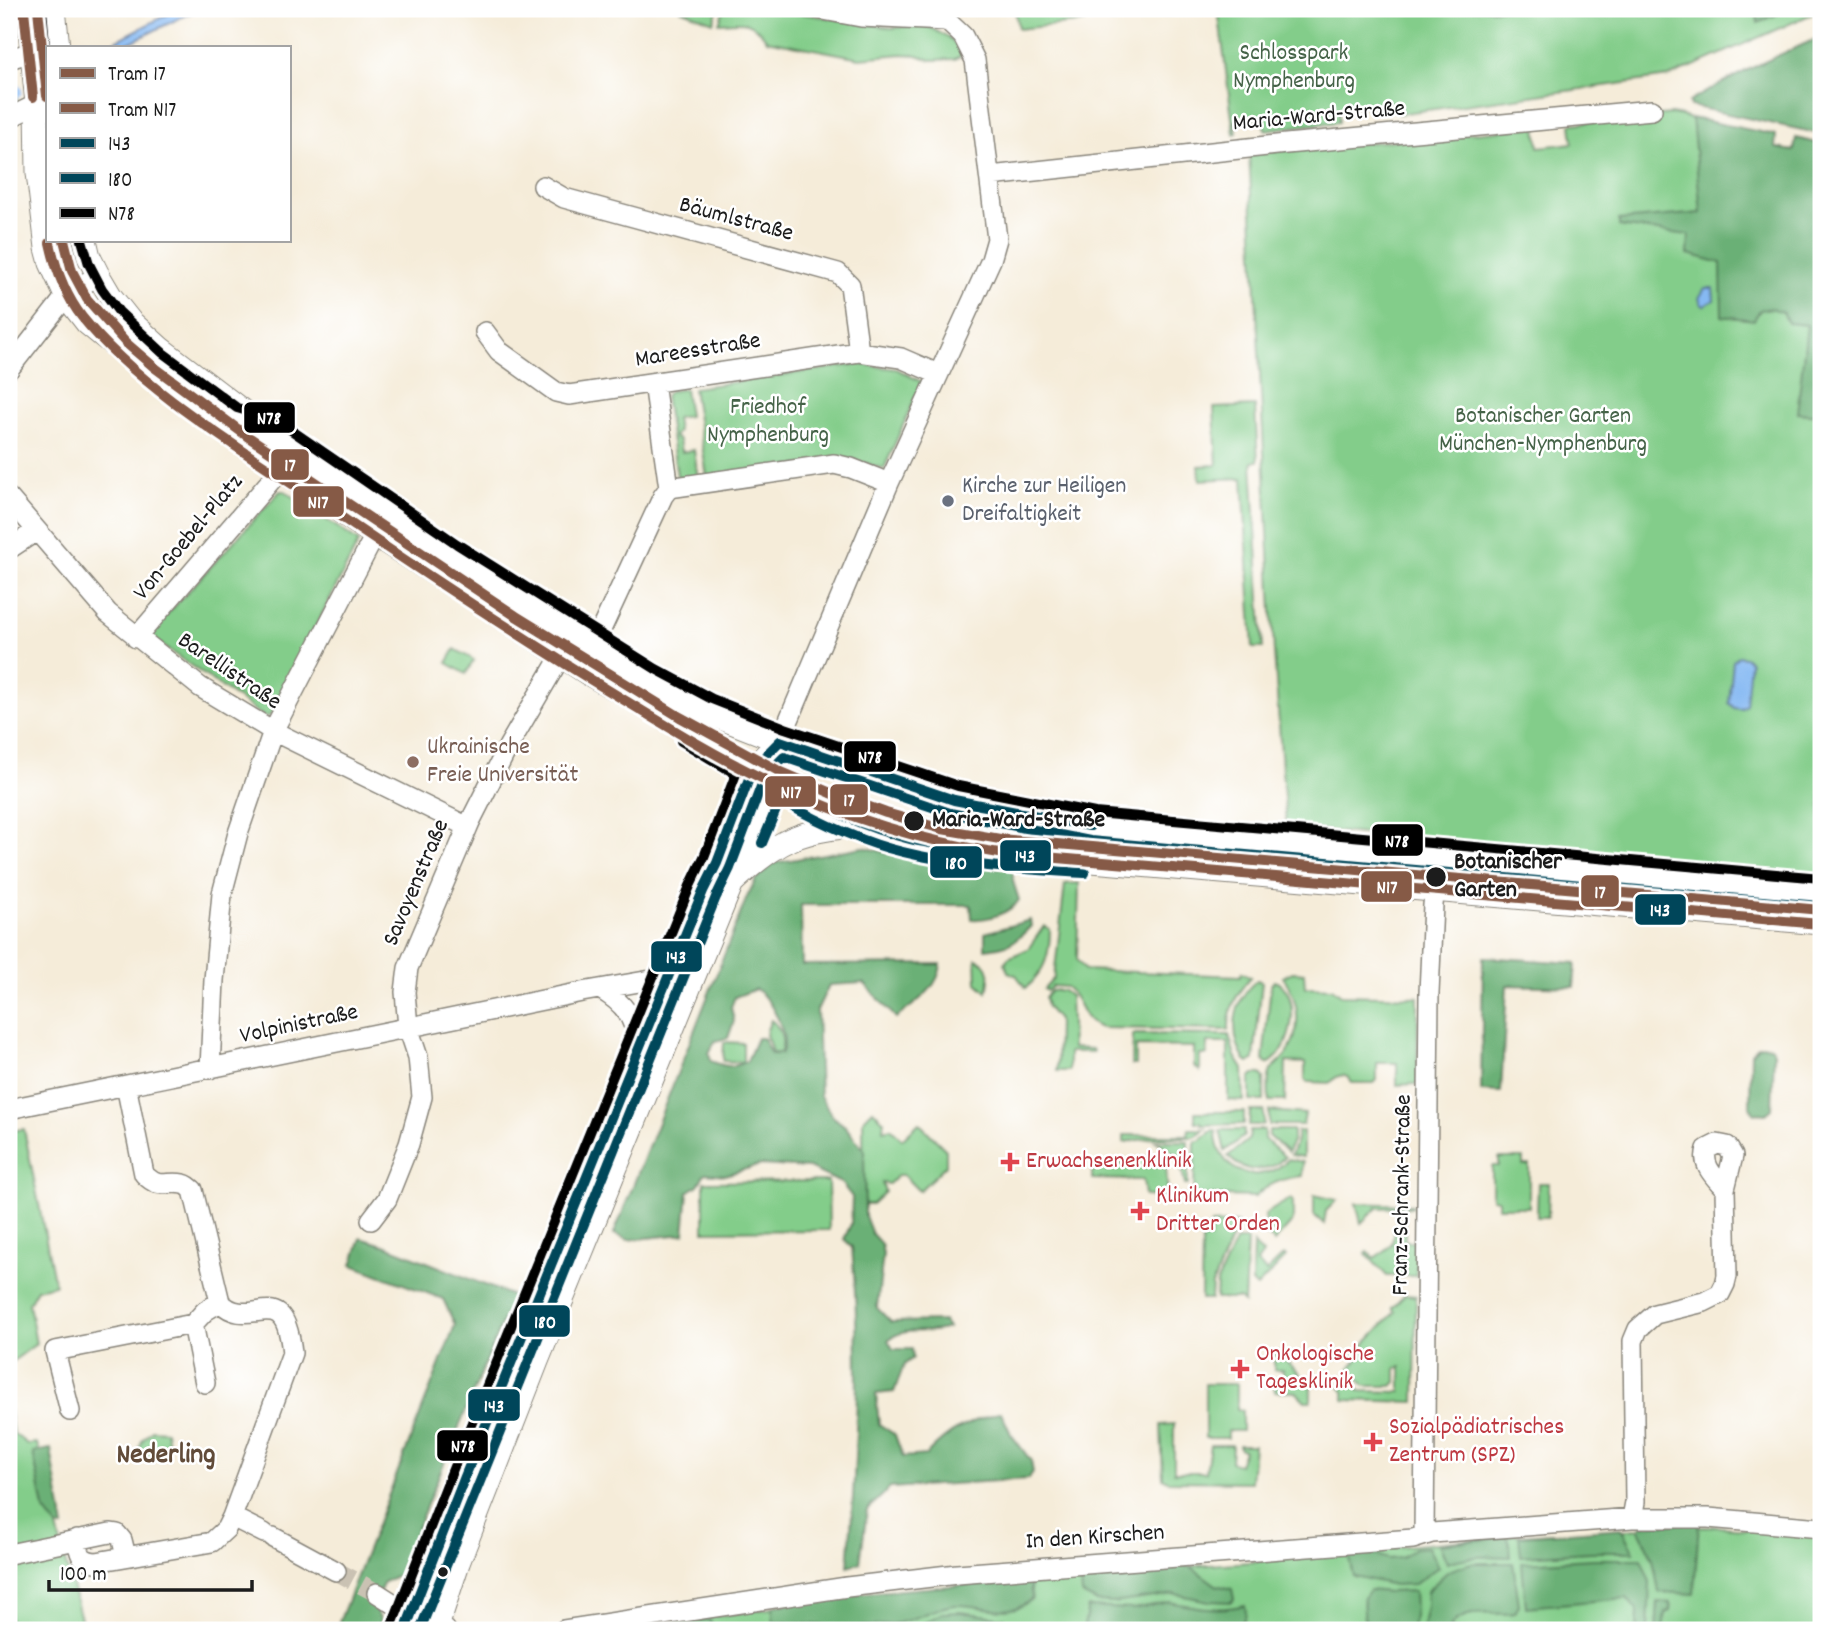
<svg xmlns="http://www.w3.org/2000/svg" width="1830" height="1639" font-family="Dekko,sans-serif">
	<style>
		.green { fill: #83cd8a; stroke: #507453; stroke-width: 2 }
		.forest { fill: #6ab076; stroke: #436649; stroke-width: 2; fill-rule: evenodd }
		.water { fill: #86b9f3; stroke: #516a88; stroke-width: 2 }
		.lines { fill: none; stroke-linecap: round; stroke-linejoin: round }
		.canal { stroke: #86b9f3; stroke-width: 14 }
		.minor-tunnel { stroke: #cac2b3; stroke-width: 19; stroke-dasharray: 19 10; stroke-linecap: butt }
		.minor-casing { stroke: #88847a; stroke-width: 22 }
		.major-casing { stroke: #88847a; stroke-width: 25 }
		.minor { stroke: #fff; stroke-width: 19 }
		.major { stroke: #fff; stroke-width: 23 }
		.bus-1-casing { stroke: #fff; stroke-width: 16 }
		.bus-2-casing { stroke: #fff; stroke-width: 16 }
		.bus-3-casing { stroke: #fff; stroke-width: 16 }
		.bus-1 { stroke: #00465a; stroke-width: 10 }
		.bus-2 { stroke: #00465a; stroke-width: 10 }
		.bus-3 { stroke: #000; stroke-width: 10 }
		.tram-1-casing { stroke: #fff; stroke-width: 16 }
		.tram-2-casing { stroke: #fff; stroke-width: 16 }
		.tram-1 { stroke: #865a46; stroke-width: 10 }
		.tram-2 { stroke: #865a46; stroke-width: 10 }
		.worship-dot { fill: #6b7280; stroke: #fff; stroke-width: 2.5 }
		.education-dot { fill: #8d6e63; stroke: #fff; stroke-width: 2.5 }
		.stop-dot { fill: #1c1c1c; stroke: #fff; stroke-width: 2.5 }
		.health-dot { fill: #e0444e; stroke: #fff; stroke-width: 2.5 }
		.labels { text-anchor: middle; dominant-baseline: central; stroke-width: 5; stroke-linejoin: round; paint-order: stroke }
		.park-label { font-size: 24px; fill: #456348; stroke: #fff }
		.street-label { font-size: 24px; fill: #1c1c1c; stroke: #fff }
		.worship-label { font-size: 24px; fill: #5b616d; stroke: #fff; text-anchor: start }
		.education-label { font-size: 24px; fill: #785e54; stroke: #fff; text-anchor: start }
		.stop-label { font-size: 24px; font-weight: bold; fill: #1c1c1c; stroke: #fff; text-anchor: start }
		.health-label { font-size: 24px; fill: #be3a42; stroke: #fff; text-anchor: start }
		.quarter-label { font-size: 28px; font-weight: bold; fill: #614b39; stroke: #fff }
		.line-badge { stroke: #fff; stroke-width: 2.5 }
		.badge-label { font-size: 19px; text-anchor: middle; font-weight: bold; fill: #fff }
	</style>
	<rect width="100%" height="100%" fill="#fff"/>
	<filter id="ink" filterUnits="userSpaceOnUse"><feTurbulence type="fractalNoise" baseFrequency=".0143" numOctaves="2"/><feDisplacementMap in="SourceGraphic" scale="14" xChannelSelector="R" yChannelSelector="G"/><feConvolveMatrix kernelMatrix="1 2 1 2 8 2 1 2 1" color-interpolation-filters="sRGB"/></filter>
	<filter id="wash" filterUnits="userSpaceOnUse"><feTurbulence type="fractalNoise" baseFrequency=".00686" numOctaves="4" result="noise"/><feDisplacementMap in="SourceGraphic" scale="28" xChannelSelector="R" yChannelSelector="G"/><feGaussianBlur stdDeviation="1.57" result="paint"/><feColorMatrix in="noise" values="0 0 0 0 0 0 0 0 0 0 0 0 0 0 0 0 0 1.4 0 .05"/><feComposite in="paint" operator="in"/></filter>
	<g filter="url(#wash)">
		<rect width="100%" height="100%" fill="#f5ecd9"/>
		<path class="green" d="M680 9H718L713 22Z
			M724 9H773L893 28 917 25 930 27 952 40 960 49 961 56 955 59 931 60 917 55 902 54 860 58 767 40C752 19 744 21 719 23Z
			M1015 9H1091L1086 13 1085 22 1018 29Z
			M1105 9H1189V12L1111 22 1110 14Z
			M1218 9H1821V10L1669 77 1398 114 1396 102 1338 109 1339 122 1273 129 1265 130 1263 118 1235 121 1237 133 1234 134Z
			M13 75 18 107 9 111V77Z
			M1671 114C1714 122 1752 145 1794 151L1796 138 1821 144V875L1576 854 1575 856 1551 855V851L1286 827 1274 652 1249 154 1536 127 1539 147 1573 143 1571 124Z
			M858 364 897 369 922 382 884 469 852 459 707 477 693 388Z
			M685 389 689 416 676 418 678 431 674 437 679 440 681 452 694 450 698 478 683 481 677 476 665 396 669 391Z
			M1255 406 1258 461 1252 462 1263 648H1253L1243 478 1200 480 1199 466 1217 465 1214 408Z
			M280 491H285L359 542 270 716 264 717 153 639 151 632Z
			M455 649 474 660 466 674 447 663Z
			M968 811 1411 863V867L1003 830 965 823Z
			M1544 874 1821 899V915L1543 889Z
			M1079 883 1077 960 1085 970 1240 976 1242 972 1251 977C1237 992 1228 1009 1229 1030L1101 1028C1080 1021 1082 999 1066 987L1053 986 1047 991 1044 989 1054 978 1065 884Z
			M1044 926 1050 929C1050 954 1045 972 1026 988L1016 975 1008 972 1005 963 1008 958 1028 949Z
			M976 959C993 964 990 979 987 992L977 983Z
			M1292 972 1304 973 1305 987 1332 988 1341 995 1418 997 1417 1084 1397 1085V1063H1377V1080L1374 1083H1352C1347 1073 1337 1073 1331 1083L1308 1082 1305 1080V1063L1286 1062 1285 1101H1269C1269 1093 1267 1081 1270 1073 1272 1067 1280 1062 1285 1056 1303 1032 1300 1000 1283 977Z
			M1257 980 1262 982 1254 1059 1249 1063 1245 1061C1229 1034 1232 1001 1257 980Z
			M1274 981C1304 989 1293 1054 1267 1064L1263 1060 1271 985Z
			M1062 990 1070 996 1072 1048 1092 1049 1093 1052H1069V1071H1057L1058 1020 1047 1007 1045 997 1051 991Z
			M771 1020C781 1027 785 1042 780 1053H772C769 1034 761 1042 771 1020Z
			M1133 1034 1229 1035 1235 1056 1243 1069 1244 1101 1228 1100V1043H1207V1055H1200V1071L1194 1066V1047L1136 1046V1065H1132Z
			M724 1042 743 1043V1062L723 1061Z
			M1254 1074H1261L1264 1078V1101H1250V1078Z
			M873 1110 884 1121 883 1130 891 1128 902 1139 919 1123 946 1150V1165L919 1191 903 1175H898L889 1184 882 1183 885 1192 872 1204H864L863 1120Z
			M1250 1111H1264V1125H1249Z
			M1269 1111 1305 1114 1303 1125H1269Z
			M1195 1112H1244V1124L1202 1125 1201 1122H1195Z
			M24 1129 55 1285 37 1289 29 1303 36 1344 9 1364V1131Z
			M1189 1129H1205L1194 1137 1152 1138 1124 1142V1135H1188Z
			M1213 1130H1216C1215 1172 1259 1189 1289 1159L1303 1162 1302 1176C1284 1178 1267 1184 1255 1197L1194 1195 1195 1141H1199Z
			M1220 1130H1244V1136L1225 1151Z
			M1250 1130H1264V1139L1285 1157C1268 1174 1244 1174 1228 1156L1249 1139Z
			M1269 1130H1293V1139L1288 1152 1269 1136Z
			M1297 1131H1303V1157L1291 1155 1297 1140Z
			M1156 1141H1188V1185H1185C1180 1156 1179 1155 1156 1141Z
			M1148 1157 1160 1160 1166 1167 1168 1197 1145 1196 1143 1180 1092 1179V1170L1098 1168H1118V1164Z
			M1499 1158H1523V1165H1529V1207H1498V1200L1492 1199V1166H1499Z
			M828 1181 829 1230 704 1231V1182Z
			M1538 1183H1549L1548 1217H1537Z
			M1314 1195 1337 1200 1326 1211 1324 1224 1314 1215Z
			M1290 1199 1293 1200V1221L1274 1242 1266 1233 1265 1214Z
			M1356 1203 1412 1205 1413 1207 1377 1208 1361 1223Z
			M1401 1219H1405V1241H1416V1276H1387L1366 1254 1368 1252 1374 1258C1388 1249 1395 1246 1393 1228Z
			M1238 1223 1212 1285 1211 1299H1201L1202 1239H1210L1211 1224Z
			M1236 1240H1247L1244 1303 1240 1299H1216L1217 1282Z
			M1253 1244 1263 1254 1257 1262 1266 1272 1284 1255 1286 1257 1257 1287 1252 1283Z
			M1405 1295 1416 1296 1415 1402 1344 1400V1392L1340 1387 1350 1378 1360 1391 1401 1392V1367L1396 1368V1382L1392 1386H1365L1349 1369 1359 1358 1355 1354 1395 1312 1392 1308Z
			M1277 1351 1311 1386V1401H1305L1296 1392 1275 1391 1274 1386H1283V1370H1274V1353Z
			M1205 1384H1237V1409L1242 1410V1431H1228V1438H1205Z
			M9 1409 13 1433 27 1444 37 1443 63 1553 84 1630H12L9 1616Z
			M1174 1424V1472H1206L1210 1445H1232L1231 1462 1239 1464 1244 1450 1239 1448V1445H1254L1251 1482 1168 1481 1163 1478 1161 1425Z
			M152 1430 166 1431 168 1444 159 1455 150 1459 143 1457 139 1448 143 1439Z
			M1706 1526 1821 1534V1630H618L773 1608 1053 1576 1251 1562 1514 1535Z"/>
		<path class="forest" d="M1756 9H1782V12L1758 23Z
			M1821 37V134L1690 106 1689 102C1731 76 1775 56 1821 37Z
			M1692 118 1776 135 1775 148 1794 151 1796 138 1821 144V415L1797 413 1807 325 1788 323 1783 312 1771 308 1760 310 1754 320 1722 316 1721 263 1688 254 1689 235 1619 226V220L1701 213Z
			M863 847 924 861 1013 869V881L1019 900C1010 914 987 920 972 919L971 905H801L802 965 941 964C939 989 915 1003 896 1018L864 983 829 985 817 1010 820 1096 832 1116 845 1126 864 1150 865 1216 872 1234 881 1244 883 1254 877 1308 891 1322 943 1321 948 1328C928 1336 906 1325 888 1340L893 1349H912L913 1358 904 1365 894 1392 876 1394 879 1424 895 1435 903 1457 926 1455C952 1428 967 1423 1001 1412L1011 1434 1031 1461 1033 1472 1028 1479 890 1488 867 1510 860 1563 848 1566C857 1460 861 1353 852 1247L844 1239 851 1224 852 1197 841 1183 809 1168 760 1165 725 1175 705 1173 698 1185 688 1192 684 1234 628 1240 614 1234 747 897 756 879 774 863ZM756 989C771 1000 791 1036 781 1054H771L763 1038H757L747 1061C733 1068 725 1067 711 1061L709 1053 715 1041 728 1038 734 1021 731 1007 735 997Z
			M1030 920 1031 926C1015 943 1008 947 985 949V933Z
			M1483 957 1576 963 1574 987 1507 985 1501 1092 1481 1091Z
			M1759 1045 1771 1046 1774 1052 1772 1109 1766 1114 1754 1113 1750 1107 1751 1053Z
			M361 1238 384 1245 513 1296 398 1575 384 1582 373 1606 381 1620 377 1630H336L455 1325 443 1299 352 1265Z
			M51 1449 64 1527 58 1528 44 1509 33 1452Z
			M1699 1522 1694 1594 1659 1592 1653 1559 1639 1530 1642 1525Z
			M1621 1528 1634 1552H1591L1521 1556 1519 1536Z
			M1508 1537 1511 1557C1489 1556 1468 1556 1447 1563L1439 1544Z
			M1428 1547 1438 1567 1415 1584 1394 1585 1353 1576 1348 1554 1366 1552 1389 1559 1401 1558 1415 1548Z
			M1593 1559H1641L1650 1582 1648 1630H1637L1638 1612 1627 1598 1526 1607 1522 1563Z
			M1471 1563H1513L1519 1605 1515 1613C1493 1617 1462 1605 1449 1630H1422L1427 1606V1591L1448 1571Z
			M1190 1566 1216 1585 1232 1589 1234 1599 1231 1602 1209 1601 1175 1594 1113 1603 1097 1602 1082 1594 1081 1582 1084 1576Z
			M1026 1580 1030 1584 1032 1598C1010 1621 983 1603 955 1605 934 1607 918 1619 898 1623 856 1631 814 1624 773 1622V1606L851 1594Z
			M1370 1590 1388 1592 1414 1591 1415 1609 1412 1630H1359L1365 1624 1363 1599Z
			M1169 1602C1195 1607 1219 1612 1245 1605 1248 1617 1243 1622 1235 1630H1083L1088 1607 1133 1609Z
			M1658 1602 1671 1603 1670 1611 1665 1613 1663 1630H1656Z
			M960 1612 1004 1618 1009 1624 1007 1630H900L919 1626 942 1613Z
			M708 1618 715 1630H686L689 1621Z"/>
		<path class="water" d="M178 9H198L121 47H104Z
			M1705 288H1713L1714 300 1704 306 1701 304 1699 298Z
			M1738 656 1745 657 1750 662 1746 705 1741 709 1734 708 1729 703 1733 661Z"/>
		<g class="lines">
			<path class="canal" d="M9 94 15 91"/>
		</g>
	</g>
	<g filter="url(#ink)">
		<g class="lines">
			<path class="minor-tunnel" d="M336 1571 377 1593"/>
			<defs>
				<path id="minor" d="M9 59 32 52
					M9 118 37 104
					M990 176 1286 144 1652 110
					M543 186 564 198 838 273 850 285 859 352
					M485 332 499 351 556 392 569 395 859 352 901 358 938 374
					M9 369 66 296 98 275
					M669 488 834 464 851 468 889 483
					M9 498 108 613 200 687 273 731 468 827
					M9 549 36 531
					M136 638 280 470
					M593 647 663 496 669 488 654 383
					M780 741 889 483 991 260 997 239 975 60 963 36 947 21 861 17 818 9
					M600 989C627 1005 632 1016 640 1046
					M210 1069 214 980 222 894 238 833 273 731 375 535
					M9 1109 582 992 668 977
					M371 1220 387 1199 409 1144 422 1097 418 1057 408 1027 405 992 408 968 470 822 509 745 561 656
					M193 1324 205 1383
					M70 1411 55 1351 193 1324 205 1311 220 1302
					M232 1517 264 1533
					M1632 1518 1635 1502 1633 1341 1638 1329 1655 1314 1704 1302 1720 1294 1725 1284 1727 1276 1725 1189 1733 1156 1727 1146 1717 1144 1707 1149C1701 1166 1715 1177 1725 1189
					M1424 1534 1429 993 1433 905 1438 858
					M273 1537 336 1571
					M77 1539C80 1554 79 1560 96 1562L212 1542 226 1529 232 1517 292 1353C284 1276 251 1334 220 1302L193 1190C190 1188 187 1184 183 1184 166 1180 160 1191 144 1174L126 1085
					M9 1554 110 1533 117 1534 122 1540 126 1556
					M377 1593 410 1614 446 1630
					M564 1630 847 1587 957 1574 1413 1539 1432 1533 1632 1518H1708L1821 1528"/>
				<path id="major" d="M28 9 37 104 38 173 47 248 51 263 66 296 87 323 167 388 280 470 375 535 589 674 819 805 896 836 926 843 986 852 1821 923
					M54 9 58 47
					M85 240 89 257 98 275 111 297 130 321 161 349 299 454 449 556 649 681 706 712 780 741 954 800 1093 827 1821 892
					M734 881C777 840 803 828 862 826
					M405 1630 464 1479 703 891 717 863 753 768 780 741
					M436 1630 458 1563 537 1361 769 792 776 765"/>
			</defs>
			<use href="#minor" class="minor-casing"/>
			<use href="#major" class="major-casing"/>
			<use href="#minor" class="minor"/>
			<use href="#major" class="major"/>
			<defs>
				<path id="bus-1" d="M780 741 954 800 1090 826
					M773 780C815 804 859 826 906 838 932 845 959 848 986 852L1821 923
					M405 1630 464 1479 703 891 717 863 753 768 780 741"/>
				<path id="bus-2" d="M762 843 780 800C819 822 860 842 903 852 963 867 1025 869 1085 873
					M420 1630 716 897 730 868 765 776 784 757 950 813 1090 841 1820 906"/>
				<path id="bus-3" d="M42 9 47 66
					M82 240 89 264 102 289 119 312 163 353 237 408 275 419 457 544 656 669 712 699 785 728 958 786 1095 813 1821 878
					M392 1625 451 1474 690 886 704 857 736 774 681 741"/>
			</defs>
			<use href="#bus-1" class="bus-1-casing"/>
			<use href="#bus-2" class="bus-2-casing"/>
			<use href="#bus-3" class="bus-3-casing"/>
			<use href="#bus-1" class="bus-1"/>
			<use href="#bus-2" class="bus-2"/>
			<use href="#bus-3" class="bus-3"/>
			<defs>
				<path id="tram-1" d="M38 9 47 96
					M64 240 72 271 87 299 125 342 154 367 247 436 516 616 680 717 777 770 831 793 886 813 942 829 1000 839 1821 910"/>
				<path id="tram-2" d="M24 10 33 97
					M50 243C56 270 65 295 82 317 143 393 253 456 334 512 428 576 523 639 621 698 670 728 720 759 772 783 845 817 920 841 999 853L1820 924"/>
			</defs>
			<use href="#tram-1" class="tram-1-casing"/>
			<use href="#tram-2" class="tram-2-casing"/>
			<use href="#tram-1" class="tram-1"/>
			<use href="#tram-2" class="tram-2"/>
		</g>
	</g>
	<circle class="worship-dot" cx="948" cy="501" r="7"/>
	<circle class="education-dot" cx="413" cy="762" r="7"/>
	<g class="stop-dot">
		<circle cx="914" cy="821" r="11"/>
		<circle cx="1436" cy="877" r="11"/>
		<circle cx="443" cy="1572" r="6"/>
	</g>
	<g class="health-dot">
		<path d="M1006.5 1151.5h7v7h7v7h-7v7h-7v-7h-7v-7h7z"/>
		<path d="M1136.5 1200.5h7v7h7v7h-7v7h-7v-7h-7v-7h7z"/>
		<path d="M1236.5 1358.5h7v7h7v7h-7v7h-7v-7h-7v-7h7z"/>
		<path d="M1369.5 1431.5h7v7h7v7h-7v7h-7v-7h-7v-7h7z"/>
	</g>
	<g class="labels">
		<g class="park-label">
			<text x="1294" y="54">Schlosspark<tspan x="1294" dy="28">Nymphenburg</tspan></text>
			<text x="768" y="408">Friedhof<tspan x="768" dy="28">Nymphenburg</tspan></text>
			<text x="1543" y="417">Botanischer Garten<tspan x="1543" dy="28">München-Nymphenburg</tspan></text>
		</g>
		<g class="street-label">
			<text transform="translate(1319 117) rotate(-5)">Maria-Ward-Straße</text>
			<text transform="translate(736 220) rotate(15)">Bäumlstraße</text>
			<text transform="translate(698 351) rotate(-9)">Mareesstraße</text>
			<text transform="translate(189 538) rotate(-50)">Von-Goebel-Platz</text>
			<text transform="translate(229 672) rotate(34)">Barellistraße</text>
			<text transform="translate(417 883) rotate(-67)">Savoyenstraße</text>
			<text transform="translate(299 1025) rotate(-12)">Volpinistraße</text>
			<text transform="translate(1403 1195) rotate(-89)">Franz-Schrank-Straße</text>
			<text transform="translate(1095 1538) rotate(-4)">In den Kirschen</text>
		</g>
		<g class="worship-label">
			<text x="962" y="487">Kirche zur Heiligen<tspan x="962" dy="28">Dreifaltigkeit</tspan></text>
		</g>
		<g class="education-label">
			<text x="427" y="748">Ukrainische<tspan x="427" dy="28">Freie Universität</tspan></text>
		</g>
		<g class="stop-label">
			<text x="932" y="821">Maria-Ward-Straße</text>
			<text x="1454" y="863">Botanischer<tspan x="1454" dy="28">Garten</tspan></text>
		</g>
		<g class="health-label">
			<text x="1026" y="1162">Erwachsenenklinik</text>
			<text x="1156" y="1197">Klinikum<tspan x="1156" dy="28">Dritter Orden</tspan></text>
			<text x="1256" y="1355">Onkologische<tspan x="1256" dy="28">Tagesklinik</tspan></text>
			<text x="1389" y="1428">Sozialpädiatrisches<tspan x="1389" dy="28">Zentrum (SPZ)</tspan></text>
		</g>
		<g class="quarter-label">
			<text x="166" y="1457">Nederling</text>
		</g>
	</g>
	<g class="line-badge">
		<rect x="243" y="401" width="53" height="33" rx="7" fill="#000"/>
		<rect x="270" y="448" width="40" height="33" rx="7" fill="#865a46"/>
		<rect x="292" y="485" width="53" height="33" rx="7" fill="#865a46"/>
		<rect x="843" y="740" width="54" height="33" rx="7" fill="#000"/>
		<rect x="764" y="775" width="53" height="33" rx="7" fill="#865a46"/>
		<rect x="829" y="783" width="40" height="33" rx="7" fill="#865a46"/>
		<rect x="1371" y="823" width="53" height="34" rx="7" fill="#000"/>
		<rect x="999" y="839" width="53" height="33" rx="7" fill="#00465a"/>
		<rect x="929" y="845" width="54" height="34" rx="7" fill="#00465a"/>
		<rect x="1360" y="870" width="53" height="33" rx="7" fill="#865a46"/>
		<rect x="1580" y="874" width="40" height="34" rx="7" fill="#865a46"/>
		<rect x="1634" y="893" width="53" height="33" rx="7" fill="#00465a"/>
		<rect x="650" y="940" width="53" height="33" rx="7" fill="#00465a"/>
		<rect x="518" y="1304" width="53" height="34" rx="7" fill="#00465a"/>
		<rect x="467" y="1388" width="54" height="34" rx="7" fill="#00465a"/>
		<rect x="436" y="1429" width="53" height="33" rx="7" fill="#000"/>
	</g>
	<g class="badge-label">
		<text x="269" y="424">N78</text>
		<text x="290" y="471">17</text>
		<text x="318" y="508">N17</text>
		<text x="870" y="763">N78</text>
		<text x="791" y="798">N17</text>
		<text x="849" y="806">17</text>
		<text x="1397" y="847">N78</text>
		<text x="1025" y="862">143</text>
		<text x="956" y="869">180</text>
		<text x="1387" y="893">N17</text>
		<text x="1600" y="898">17</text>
		<text x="1660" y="916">143</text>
		<text x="676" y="963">143</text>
		<text x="545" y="1328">180</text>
		<text x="494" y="1412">143</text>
		<text x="463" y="1452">N78</text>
	</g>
	<rect width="1830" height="1639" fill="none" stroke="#fff" stroke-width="35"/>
	<rect x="46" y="46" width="245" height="196" fill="#ffffff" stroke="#a4a4a4" stroke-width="2"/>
	<rect x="60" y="68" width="35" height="10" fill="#865a46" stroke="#a4a4a4" stroke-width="2"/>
	<text x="108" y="80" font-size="21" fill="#1c1c1c">Tram 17</text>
	<rect x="60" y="103" width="35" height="10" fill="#865a46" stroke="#a4a4a4" stroke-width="2"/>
	<text x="108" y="116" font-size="21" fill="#1c1c1c">Tram N17</text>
	<rect x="60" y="138" width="35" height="10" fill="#00465a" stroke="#a4a4a4" stroke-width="2"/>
	<text x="108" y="150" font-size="21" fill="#1c1c1c">143</text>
	<rect x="60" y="173" width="35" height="10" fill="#00465a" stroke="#a4a4a4" stroke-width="2"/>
	<text x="108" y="186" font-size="21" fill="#1c1c1c">180</text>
	<rect x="60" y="208" width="35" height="10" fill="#000000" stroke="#a4a4a4" stroke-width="2"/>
	<text x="108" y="220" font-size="21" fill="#1c1c1c">N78</text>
	<path d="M49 1580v10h203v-10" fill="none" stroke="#1c1c1c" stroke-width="3.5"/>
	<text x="60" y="1580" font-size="21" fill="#1c1c1c" stroke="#ffffff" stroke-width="5" paint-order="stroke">100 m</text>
</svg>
